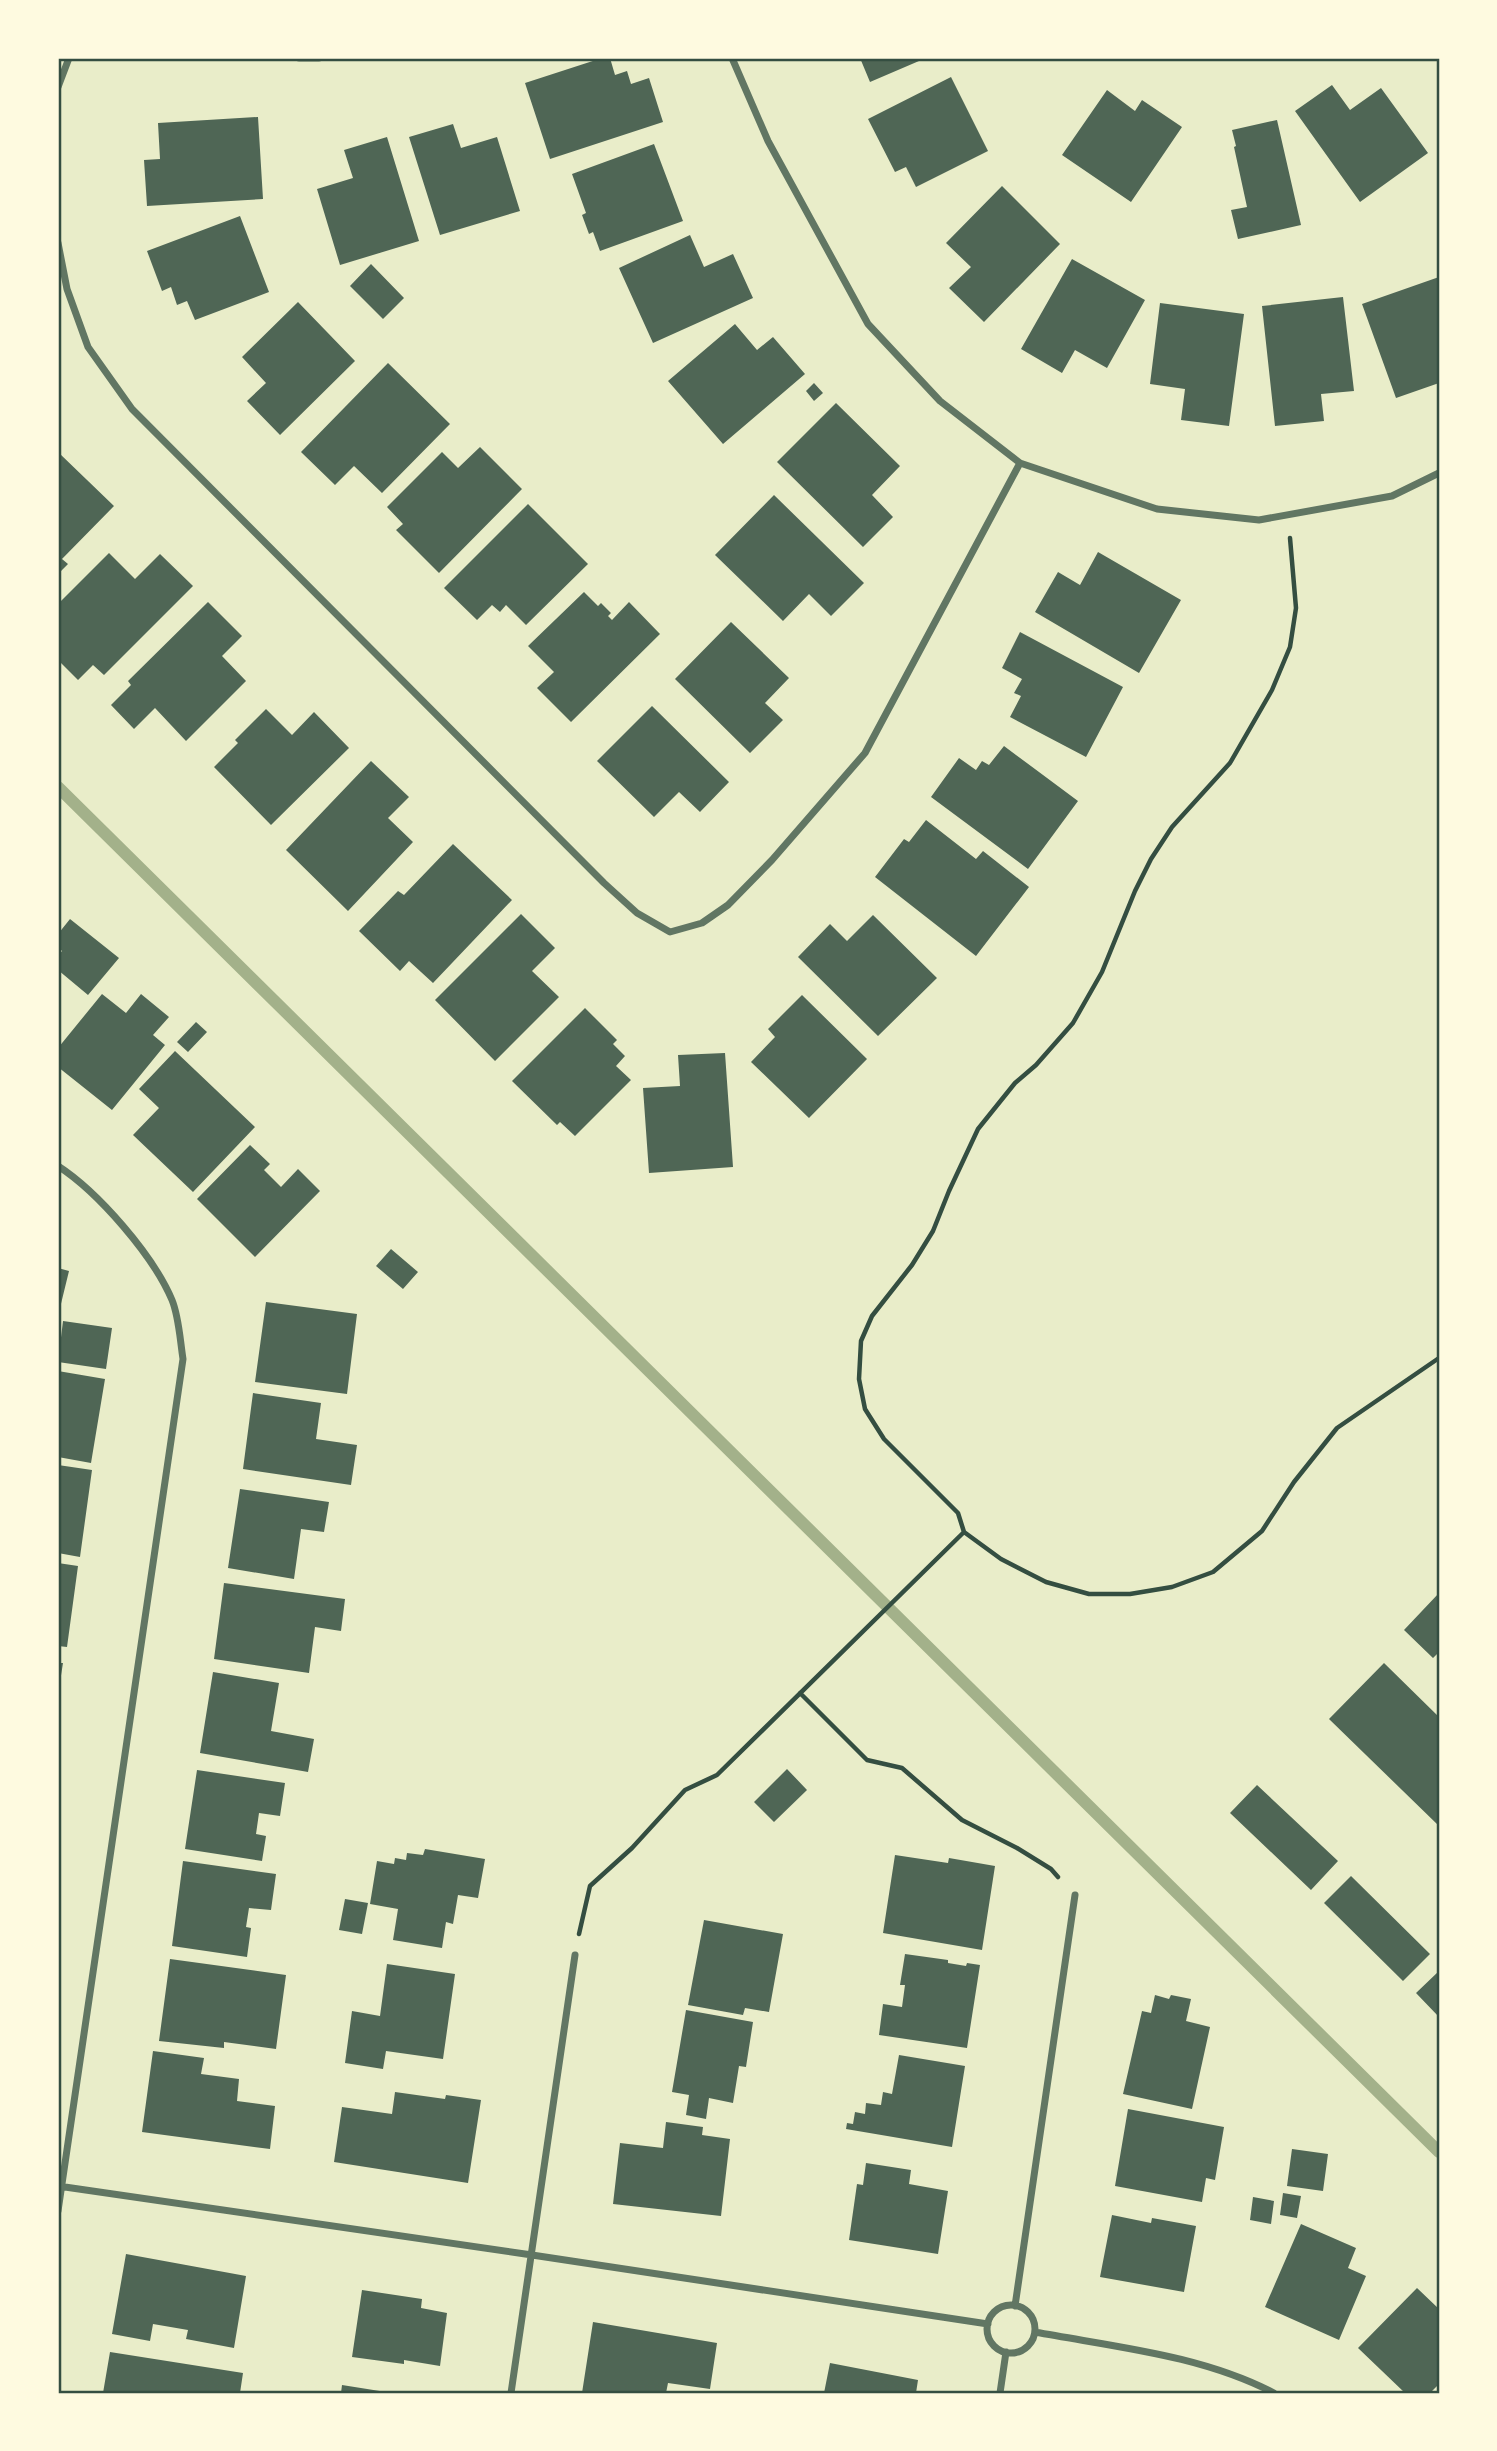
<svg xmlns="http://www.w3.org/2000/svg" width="1497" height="2451" font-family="'Roboto Condensed',sans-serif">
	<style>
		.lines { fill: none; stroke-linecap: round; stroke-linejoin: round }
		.stream { stroke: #a3b18a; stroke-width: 12 }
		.building { fill: #4f6655 }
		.path { stroke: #344e41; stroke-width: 4.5 }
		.minor { stroke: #617663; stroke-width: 7 }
		.neatline { fill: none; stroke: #344e41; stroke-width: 2.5 }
	</style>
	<rect width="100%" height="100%" fill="#e9edc9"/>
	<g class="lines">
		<path class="stream" d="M58 787 1439 2152"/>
	</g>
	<path class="building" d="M602 58H610L615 75 627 71 631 84 649 78 663 122 550 159 525 83Z
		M860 58H926L870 82Z
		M951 77 988 151 916 187 906 167 895 172 868 119Z
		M1332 85 1350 110 1381 88 1428 153 1360 202 1295 111Z
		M1107 90 1135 111 1142 100 1182 127 1131 202 1062 155Z
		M258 117 263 199 147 206 144 160 160 159 158 123Z
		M1277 120 1301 225 1238 239 1231 210 1247 207 1234 147 1236 146 1232 130Z
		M453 124 461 148 497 137 520 211 440 235 409 137Z
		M387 137 419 241 340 265 317 189 353 178 344 150Z
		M654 144 683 221 600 251 593 232 589 234 582 215 586 213 572 174Z
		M1002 186 1060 244 984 322 949 288 971 267 946 243Z
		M240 216 269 292 195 320 187 301 177 305 171 287 162 291 147 251Z
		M690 235 704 267 733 254 753 298 653 343 619 268Z
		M1072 259 1145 300 1107 368 1075 350 1062 373 1021 349Z
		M371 264 404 298 383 319 350 286Z
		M1439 277V383L1396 398 1362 304Z
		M1343 297 1354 391 1321 394 1324 421 1275 426 1262 306Z
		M298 302 355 361 280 435 247 401 266 383 242 357Z
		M1160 303 1244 314 1229 426 1181 420 1185 389 1150 384Z
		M735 324 757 350 773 337 805 374 723 444 668 381Z
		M388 363 450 424 382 493 354 466 335 485 301 452Z
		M814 383 823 393 814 401 806 391Z
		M836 403 900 466 872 495 893 517 863 547 777 462Z
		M480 447 522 489 439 573 396 530 403 524 387 507 442 452 458 468Z
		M59 453 114 506 62 559 68 564 58 574Z
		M774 495 864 583 831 616 809 594 783 621 715 555Z
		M528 504 588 564 526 625 506 605 500 612 492 605 477 620 444 588Z
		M1098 552 1181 600 1139 673 1035 612 1058 572 1080 585Z
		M109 553 135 579 160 554 193 586 104 675 93 665 78 680 58 660V635L61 632 58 629V604Z
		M584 592 598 606 601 603 611 613 608 616 612 620 629 602 660 634 571 722 537 688 554 672 528 646Z
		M208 602 242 636 222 656 246 681 186 741 155 708 134 729 111 705 131 685 128 681Z
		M731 622 789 678 765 703 783 720 750 753 675 679Z
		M1020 632 1123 687 1086 757 1010 717 1021 696 1014 693 1022 679 1002 668Z
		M652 706 729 782 700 812 679 792 654 817 597 761Z
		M266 709 292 735 314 712 349 748 271 825 214 767 238 743 235 740Z
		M1004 746 1078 801 1028 869 931 797 959 758 976 770 982 761 989 765Z
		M371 761 409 797 388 818 413 842 348 911 286 850Z
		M926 820 976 859 983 851 1029 887 976 956 875 877 904 839 909 842Z
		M453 844 512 900 433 983 409 961 400 971 359 931 398 891 404 895Z
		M521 914 555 948 532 971 559 997 495 1061 435 1000Z
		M873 915 937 978 878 1036 798 957 830 924 847 941Z
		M70 919 119 958 88 995 58 970V956L62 951 58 947V934Z
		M102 994 126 1013 141 994 169 1017 153 1035 165 1045 112 1110 58 1067V1048Z
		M802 995 867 1059 809 1118 751 1062 775 1037 768 1029Z
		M585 1008 617 1040 613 1044 625 1056 616 1066 631 1080 575 1136 560 1122 557 1125 512 1081Z
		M196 1022 207 1032 188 1052 177 1042Z
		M175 1051 255 1127 193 1192 133 1135 159 1108 139 1089Z
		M725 1053 733 1167 649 1173 643 1088 680 1086 678 1055Z
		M250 1145 270 1164 264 1170 281 1187 298 1169 320 1191 255 1257 197 1199Z
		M391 1249 418 1272 403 1289 376 1266Z
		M58 1268 69 1271 59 1312H58Z
		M266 1302 357 1314 347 1394 255 1382Z
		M63 1321 112 1328 106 1369 58 1362Z
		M58 1371 105 1379 91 1463 58 1457Z
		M253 1393 321 1403 316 1439 357 1445 351 1485 243 1469Z
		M58 1465 92 1470 80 1557 58 1553Z
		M240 1489 329 1502 324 1532 301 1529 294 1579 228 1568Z
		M58 1563 78 1566 67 1647 58 1646Z
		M224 1583 345 1599 341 1631 315 1627 309 1673 214 1659Z
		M1439 1593V1652L1433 1658 1404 1630Z
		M58 1663H63L59 1688H58Z
		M1384 1663 1439 1717V1826L1329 1719Z
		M213 1672 279 1683 271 1731 314 1739 308 1772 200 1753Z
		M787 1769 807 1790 774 1822 754 1802Z
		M197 1770 285 1783 280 1816 259 1813 256 1834 266 1836 262 1861 185 1849Z
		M1257 1785 1338 1861 1311 1890 1230 1813Z
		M425 1849 485 1859 478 1898 458 1895 453 1924 446 1922 442 1948 393 1940 398 1909 370 1904 377 1861 394 1864 395 1858 406 1860 407 1853 423 1855Z
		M895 1855 948 1863 949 1858 995 1866 982 1950 883 1933Z
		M183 1861 276 1874 271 1910 249 1908 246 1927 251 1928 247 1957 172 1946Z
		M1351 1876 1430 1954 1403 1981 1324 1903Z
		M345 1899 368 1903 362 1934 339 1930Z
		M704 1920 783 1934 769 2012 745 2008 743 2015 688 2005Z
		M905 1954 948 1960V1963L966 1966 967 1963 980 1965 967 2048 879 2035 883 2004 902 2007 905 1985H900Z
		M170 1959 286 1975 276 2049 224 2042V2048L159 2041Z
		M387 1964 455 1974 443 2059 386 2051 383 2069 345 2063 352 2011 380 2016Z
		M1439 1971V2017L1416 1993Z
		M1155 1995 1169 1999 1171 1995 1191 1999 1186 2021 1210 2027 1192 2109 1123 2094 1142 2011 1151 2013Z
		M686 2010 753 2022 746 2067 739 2066 733 2103 709 2098 706 2119 686 2115 689 2095 672 2092Z
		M153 2051 204 2058 201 2074 239 2079 237 2101 275 2106 270 2149 142 2132Z
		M899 2055 965 2066 952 2147 846 2129 847 2123 853 2124 855 2112 865 2114 866 2103 881 2105 883 2092 892 2094Z
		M395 2092 445 2099 446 2095 481 2100 468 2183 334 2162 342 2107 392 2114Z
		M1128 2109 1224 2127 1215 2180 1206 2178 1202 2202 1115 2186Z
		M666 2122 703 2127 702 2135 730 2139 721 2216 613 2204 620 2143 663 2148Z
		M1292 2149 1328 2154 1323 2191 1287 2186Z
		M866 2163 911 2170 909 2184 948 2191 938 2254 849 2240 857 2184 863 2185Z
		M1283 2193 1301 2196 1297 2218 1280 2215Z
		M1253 2197 1274 2201 1271 2224 1250 2220Z
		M1112 2215 1151 2223 1152 2218 1196 2226 1184 2292 1100 2277Z
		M1301 2224 1356 2248 1348 2268 1366 2276 1339 2340 1265 2307Z
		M126 2254 246 2276 234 2348 186 2339 188 2330 153 2324 150 2341 112 2334Z
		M1417 2288 1439 2309V2384L1430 2393H1405L1358 2348Z
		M362 2290 422 2299 421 2308 447 2313 440 2366 404 2360V2364L352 2357Z
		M593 2322 717 2343 710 2389 668 2383 666 2393H582Z
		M110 2352 243 2373 240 2393 172 2391V2393H103Z
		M830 2363 918 2380 916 2393H824Z
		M342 2385 386 2392V2393H341Z"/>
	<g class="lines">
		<path class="path" d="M1290 538 1296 608 1290 647 1272 690 1230 763 1172 827 1151 859 1135 891 1102 972 1073 1023 1036 1065 1015 1083 978 1129 949 1191 933 1231 912 1265 872 1316 861 1341 859 1379 865 1409 884 1439 958 1513 964 1532 1001 1559 1046 1582 1089 1594H1130L1172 1587 1213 1572 1262 1531 1294 1482 1337 1428 1439 1358
			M800 1693 867 1760 902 1768 962 1820 1017 1848 1051 1869 1058 1877
			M579 1934 590 1886 632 1848 685 1790 717 1775 964 1532"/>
		<path class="minor" d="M299 58H319
			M732 58 768 141 868 324 940 401 1020 463 1157 509 1259 520 1392 496 1439 473
			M58 87 69 58
			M58 243 67 289 88 347 132 409 604 883 637 913 670 932 702 923 728 905 772 860 865 753 1020 463
			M58 1166C98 1192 153 1255 172 1300 179 1317 180 1340 183 1359L58 2211
			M58 2186 532 2255 988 2324
			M987 2329a24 24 0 1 1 48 0a24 24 0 1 1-48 0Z
			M1015 2306 1075 1895
			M1035 2332C1115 2347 1201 2355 1274 2393
			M511 2393 575 1955
			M1000 2393 1006 2352"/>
	</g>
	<rect width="1497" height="2451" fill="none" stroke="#fefae0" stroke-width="119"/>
	<rect x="60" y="60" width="1378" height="2332" class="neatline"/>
</svg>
